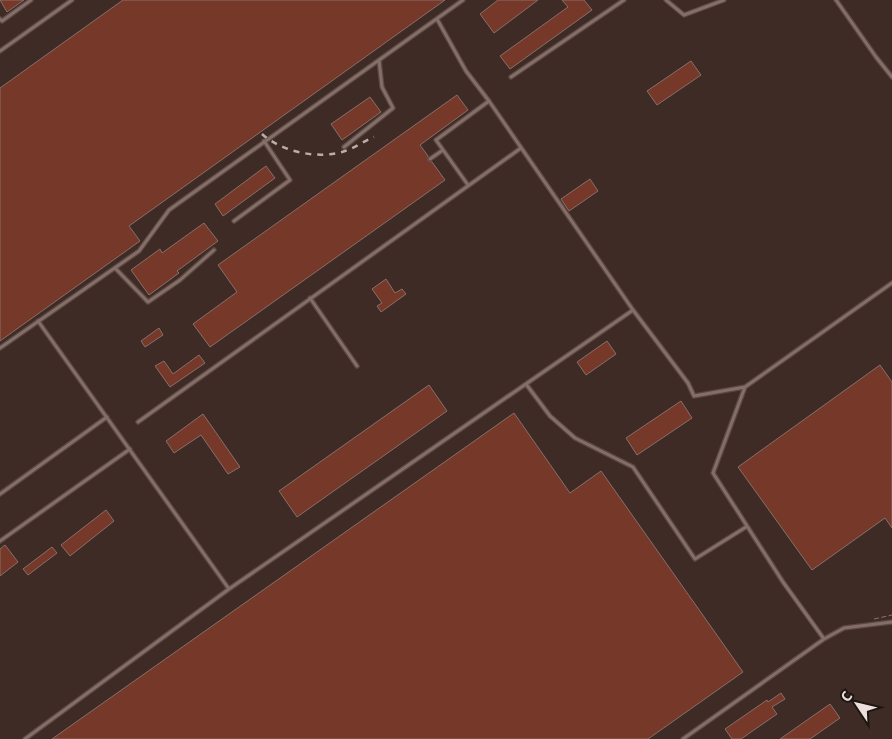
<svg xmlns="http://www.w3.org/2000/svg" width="892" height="739" font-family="'Open Sans',sans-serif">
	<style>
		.building { fill: #763829; stroke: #886f69 }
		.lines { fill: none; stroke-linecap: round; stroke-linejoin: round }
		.service-casing { stroke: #5a4843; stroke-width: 5.5 }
		.path { stroke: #877570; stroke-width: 1; stroke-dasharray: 5 2.5; stroke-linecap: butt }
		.service { stroke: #866e68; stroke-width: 3 }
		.rail { stroke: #bcada8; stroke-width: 2.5; stroke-dasharray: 6 6; stroke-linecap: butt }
	</style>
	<rect width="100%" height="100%" fill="#3f2b25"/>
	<path class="building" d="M0 0H24L7 12Z
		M123 0H445L129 226 140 241 0 341V88Z
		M498 0H538L494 33 480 14Z
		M562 0H584L592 10 510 69 500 56 568 7Z
		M691 61 701 75 657 105 647 91Z
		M457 95 468 110 420 145 428 156V161L432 162 445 180 210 347 193 324 237 292 218 265Z
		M370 97 381 112 342 140 331 124Z
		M266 166 275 178 223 216 215 204Z
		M590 179 598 191 569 211 561 199Z
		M204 223 218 241 177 271 179 273 149 295 131 270 160 249 162 253Z
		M386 279 395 293 402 289 406 294 381 312 377 306 382 303 372 289Z
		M159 328 163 335 145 347 141 341Z
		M607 341 616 354 586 375 577 362Z
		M199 355 205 363 170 387 155 366 164 361 173 374Z
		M880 365 892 382V528L885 518 812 570 738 467Z
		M429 385 447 411 297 517 279 491Z
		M681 401 692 418 637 455 626 438Z
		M514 413 570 493 601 471 743 672 648 739H52Z
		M203 414 240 467 228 474 201 435 174 453 166 441Z
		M106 510 114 521 70 556 61 545Z
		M5 545 18 562 0 576V549Z
		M52 547 57 553 28 575 23 569Z
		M781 693 785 699 772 707 777 714 741 739H732L725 729 767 700 768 702Z
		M830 704 840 718 810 739H780Z"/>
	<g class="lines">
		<defs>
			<path id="service" d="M666 0 684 15 724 0
				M836 0 876 57 892 77
				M0 19 2 21 31 0
				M437 19 466 71 489 101 633 310 688 383 694 396 745 387 892 283
				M0 51 72 0
				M511 77 624 0
				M344 147 393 108 382 87 379 60
				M430 159 443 150
				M468 185 436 140 489 101
				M234 221 290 180 264 141
				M115 268 148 302 180 280 214 250
				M310 298 357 366
				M38 321 229 589
				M0 348 139 251 169 210 463 0
				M526 384 550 416 575 438 633 467 695 559 746 527
				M745 387 713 473 783 582 824 639
				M138 422 521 148
				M0 494 107 417
				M0 541 130 449
				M25 739 229 589 633 310
				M683 739 824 639 844 628 892 622"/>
		</defs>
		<use href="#service" class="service-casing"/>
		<path class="path" d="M874 619 892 615"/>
		<use href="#service" class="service"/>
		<path class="rail" d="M262 134C282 152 317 159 342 152 353 149 364 141 374 137"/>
	</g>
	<g transform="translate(857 704) rotate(305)" stroke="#1f1613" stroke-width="4" paint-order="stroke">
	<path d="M0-4L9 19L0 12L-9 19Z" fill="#eddfdb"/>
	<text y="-8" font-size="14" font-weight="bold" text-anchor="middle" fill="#eddfdb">С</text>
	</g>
</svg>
